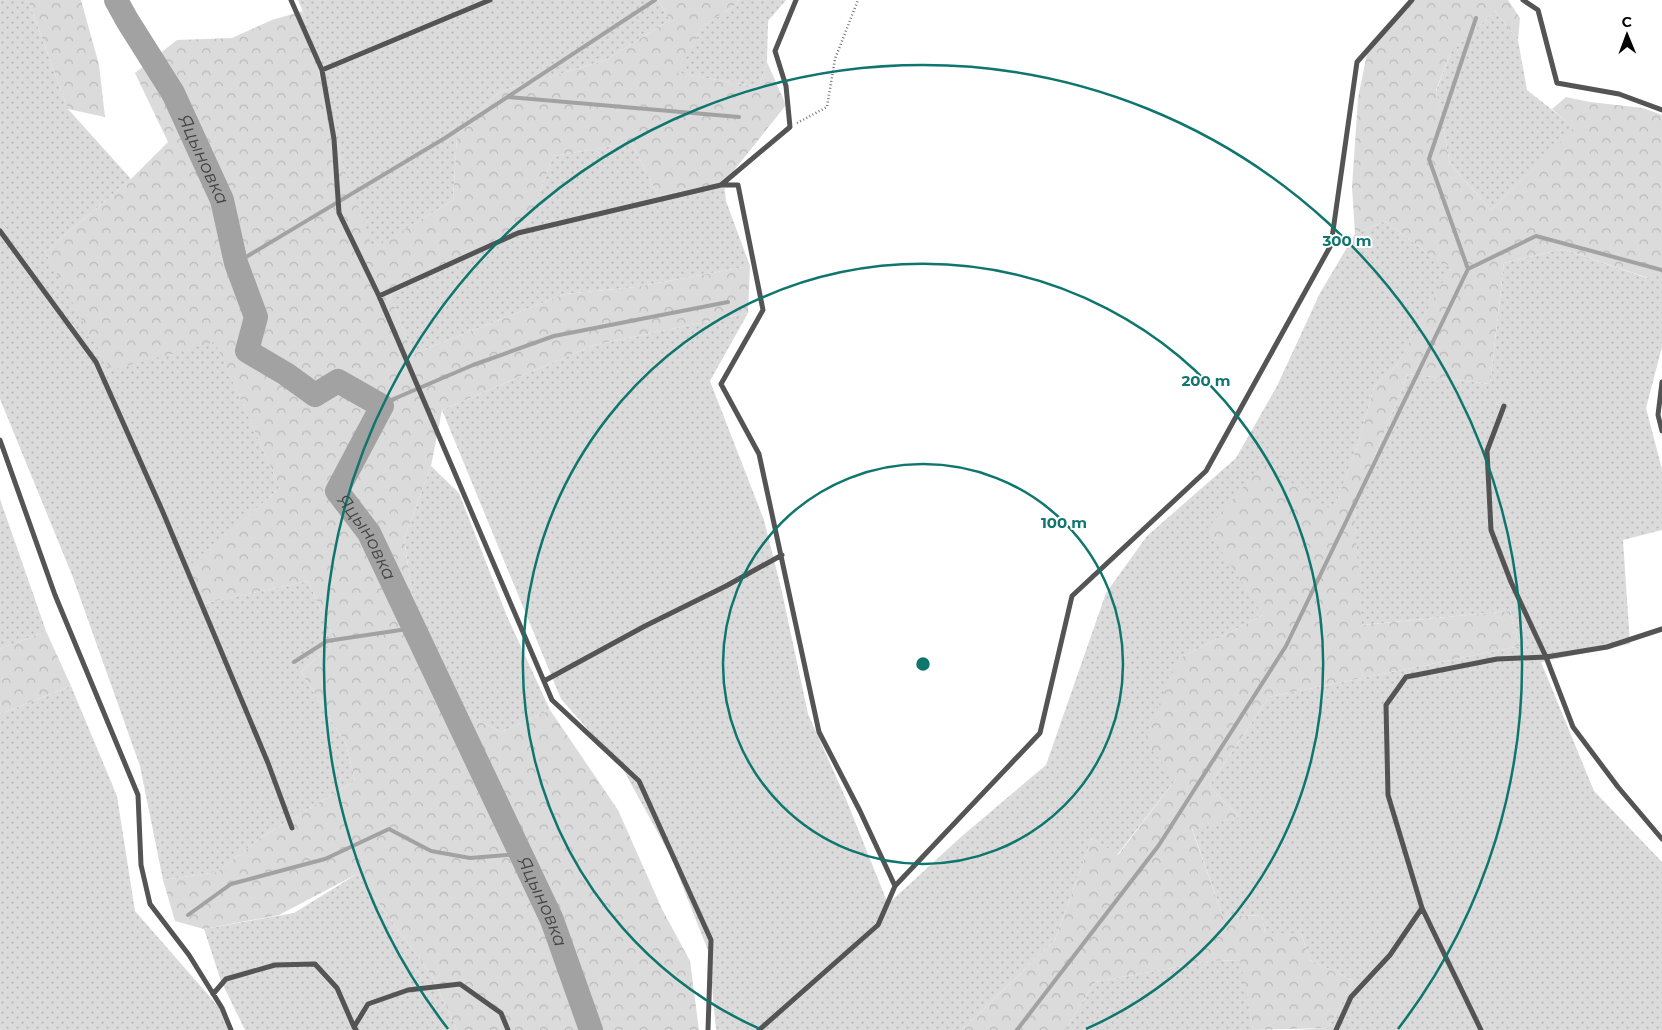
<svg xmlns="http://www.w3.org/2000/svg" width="1662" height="1030" font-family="Montserrat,sans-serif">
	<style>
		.grass { fill: url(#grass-dots) }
		.forest { fill: url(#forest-crowns) }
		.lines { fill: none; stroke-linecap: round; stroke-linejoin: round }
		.stream { stroke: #a2a2a2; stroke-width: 4 }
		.river { stroke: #a2a2a2; stroke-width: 24 }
		.path { stroke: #767676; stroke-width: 2.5; stroke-dasharray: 1 2.5; stroke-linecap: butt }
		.lane { stroke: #545454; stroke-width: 5 }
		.ring { fill: none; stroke: #0f766e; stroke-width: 2.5 }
		.labels { text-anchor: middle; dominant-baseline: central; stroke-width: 4; stroke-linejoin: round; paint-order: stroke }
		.water-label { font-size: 18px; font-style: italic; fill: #434343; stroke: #fff }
		.centre { fill: #0f766e; stroke: #fff; stroke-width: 2.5 }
		.ring-label { font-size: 15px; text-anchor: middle; font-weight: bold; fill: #0f766e; stroke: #fff; stroke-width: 4; stroke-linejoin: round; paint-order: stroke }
	</style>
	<defs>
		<pattern id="grass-dots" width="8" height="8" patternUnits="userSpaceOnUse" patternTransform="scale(1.25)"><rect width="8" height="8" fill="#dbdbdb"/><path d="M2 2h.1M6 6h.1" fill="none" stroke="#bababa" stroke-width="1.8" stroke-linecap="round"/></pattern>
		<pattern id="forest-crowns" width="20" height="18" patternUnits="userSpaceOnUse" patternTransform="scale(1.25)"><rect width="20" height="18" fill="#dbdbdb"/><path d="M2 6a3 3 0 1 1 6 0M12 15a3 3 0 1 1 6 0" fill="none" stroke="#bababa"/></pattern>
	</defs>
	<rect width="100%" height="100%" fill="#fff"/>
	<path class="grass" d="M0 0H28L68 109 131 179 45 252 111 369 215 341 280 488 187 569 202 604 308 581 335 641 301 672 346 744 355 781 263 836 217 872 163 880 140 766 72 575 0 399Z
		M298 0H658L670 20 606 60 499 92 457 135 453 200 372 250 343 166 303 11Z
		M739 0H786L768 21 767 62 759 87 677 73 703 26 734 6Z
		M1495 11 1518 40 1527 90 1575 128 1491 210 1450 164 1436 91 1451 52Z
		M632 143 658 196 724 183 726 201 750 266 636 287 565 294 413 354 390 295 529 222 553 156Z
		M1385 221 1427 253 1452 266 1397 365 1374 387 1357 447 1333 512 1263 615 1178 659 1176 779 1117 855 1092 838 1055 940 962 1030H716L709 953 671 857 623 769 561 699 442 410 594 345 748 313 710 381 764 520 782 592 808 714 846 799 888 904 962 836 1046 765 1106 593 1147 536 1236 458 1277 386 1320 293 1355 234Z
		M1563 249 1647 278 1662 265V347L1646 408 1662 469V530L1623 540 1630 644 1541 662 1594 791 1662 862V1030H1294L1328 1028 1354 981 1310 960 1301 933H1265L1262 915 1223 917 1192 828 1239 817 1209 786 1269 697 1520 646 1510 611 1361 625 1354 507 1408 374 1490 384 1504 263Z
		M431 466 459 493 507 616 550 710 501 732 468 714 415 612 404 539Z
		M0 499 46 631 0 649Z
		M71 686 117 796 135 911 224 1013 228 1030H0V714Z
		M357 874 432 976 457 1030H245L221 981 204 929 294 913Z
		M1241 960 1253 1030H1065L1095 982 1210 961Z"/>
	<path class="forest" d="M28 0H81L99 65 105 117 68 109Z
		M658 0H739L734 6 703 26 678 73 759 87 767 62 786 105 724 183 658 196 632 143 553 156 529 222 390 295 413 354 565 294 636 287 750 266 748 313 594 345 442 410 431 466 404 539 415 612 468 714 501 732 550 710 618 810 662 909 690 961 699 1030H457L432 976 357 874 279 915 204 929 175 921 163 880 217 872 263 836 355 781 346 744 301 672 335 641 308 581 202 604 186 569 280 488 215 342 111 370 91 337 45 252 131 179 168 142 135 73 177 40 232 38 272 20 303 11 343 166 373 249 453 200 457 135 499 92 606 60 670 20Z
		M1409 0H1508L1520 18 1518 40 1495 11 1451 52 1436 90 1450 164 1491 210 1574 128 1552 109 1566 97 1590 102 1643 108 1662 115V265L1648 278 1563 249 1504 263 1490 384 1408 374 1354 507 1362 625 1510 611 1520 646 1269 697 1209 786 1239 817 1192 829 1223 917 1262 915 1265 933H1301L1310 960 1354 981 1328 1028 1253 1030 1240 960 1210 961 1095 982 1065 1030H962L1055 940 1092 838 1118 855 1176 779 1144 741 1178 659 1263 615 1207 529 1264 464 1333 511 1357 447 1374 387 1397 365 1451 267 1427 253 1385 221 1355 234 1352 187 1358 98 1369 44Z
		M46 631 71 686 0 714V649Z"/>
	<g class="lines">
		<path class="stream" d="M508 97 739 117
			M236 263 445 138 655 0
			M1468 269 1429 159 1476 18
			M382 406 396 398 473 365 554 336 728 302
			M294 662 327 641 414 628
			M188 915 231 884 325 859 389 829 431 851 470 858 521 854
			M1017 1030 1159 845 1286 646 1468 269 1536 236 1662 270"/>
		<path class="river" id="s1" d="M116 0 127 20 173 93 222 200 236 263 256 317 247 351 286 374 315 395 338 381 382 406 337 491 369 533 552 920 591 1030"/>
		<path class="path" d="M797 123 827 107 835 59 858 0"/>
		<path class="lane" d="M291 0 322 70 334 139 339 213 379 296 552 700 639 781 711 940 708 1030
			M796 0 775 51 786 86 790 127 721 185H738L763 310 721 384 759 454 819 732 860 811 895 886
			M1523 0 1538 10 1557 83 1619 94 1662 110
			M322 70 490 0
			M0 231 96 362 162 510 268 763 292 828
			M379 296 518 233 721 185
			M1662 382 1658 415 1662 431
			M1504 406 1487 451 1491 530 1511 582 1546 657 1607 647 1662 629
			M0 440 55 595 138 795 141 865 150 904 189 955 222 1008 231 1030
			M544 681 645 626 726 586 782 555
			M213 994 226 979 275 965 315 964 337 988 354 1027
			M356 1030 354 1027 368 1004 408 990 460 984 501 1013 508 1030
			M759 1030 878 925 895 886 1040 733 1072 596 1206 471 1331 245 1357 62 1412 0
			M1336 1030 1351 997 1390 955 1422 908
			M1481 1030 1422 908 1388 795 1386 705 1406 677 1497 659 1546 657 1573 727 1618 787 1662 839"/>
	</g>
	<g class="ring">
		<circle cx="923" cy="664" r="200"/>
		<path d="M760 1029A400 400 0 1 1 1086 1029"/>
		<path d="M448 1029A599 599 0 1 1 1398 1029"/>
	</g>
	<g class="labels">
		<g class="water-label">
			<text stroke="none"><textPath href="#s1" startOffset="182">Яцыновка</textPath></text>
			<text stroke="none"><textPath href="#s1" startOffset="694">Яцыновка</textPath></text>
			<text stroke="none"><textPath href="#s1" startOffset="1099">Яцыновка</textPath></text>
		</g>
	</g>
	<circle cx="923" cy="664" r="8" class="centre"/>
	<g class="ring-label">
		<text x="1347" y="246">300 m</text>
		<text x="1206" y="386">200 m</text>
		<text x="1064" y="528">100 m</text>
	</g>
	<g transform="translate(1627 35) rotate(359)" stroke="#ffffff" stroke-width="4" paint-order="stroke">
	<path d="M0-4L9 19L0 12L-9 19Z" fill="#000000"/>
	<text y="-8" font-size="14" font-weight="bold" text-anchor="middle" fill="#000000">С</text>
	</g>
</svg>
